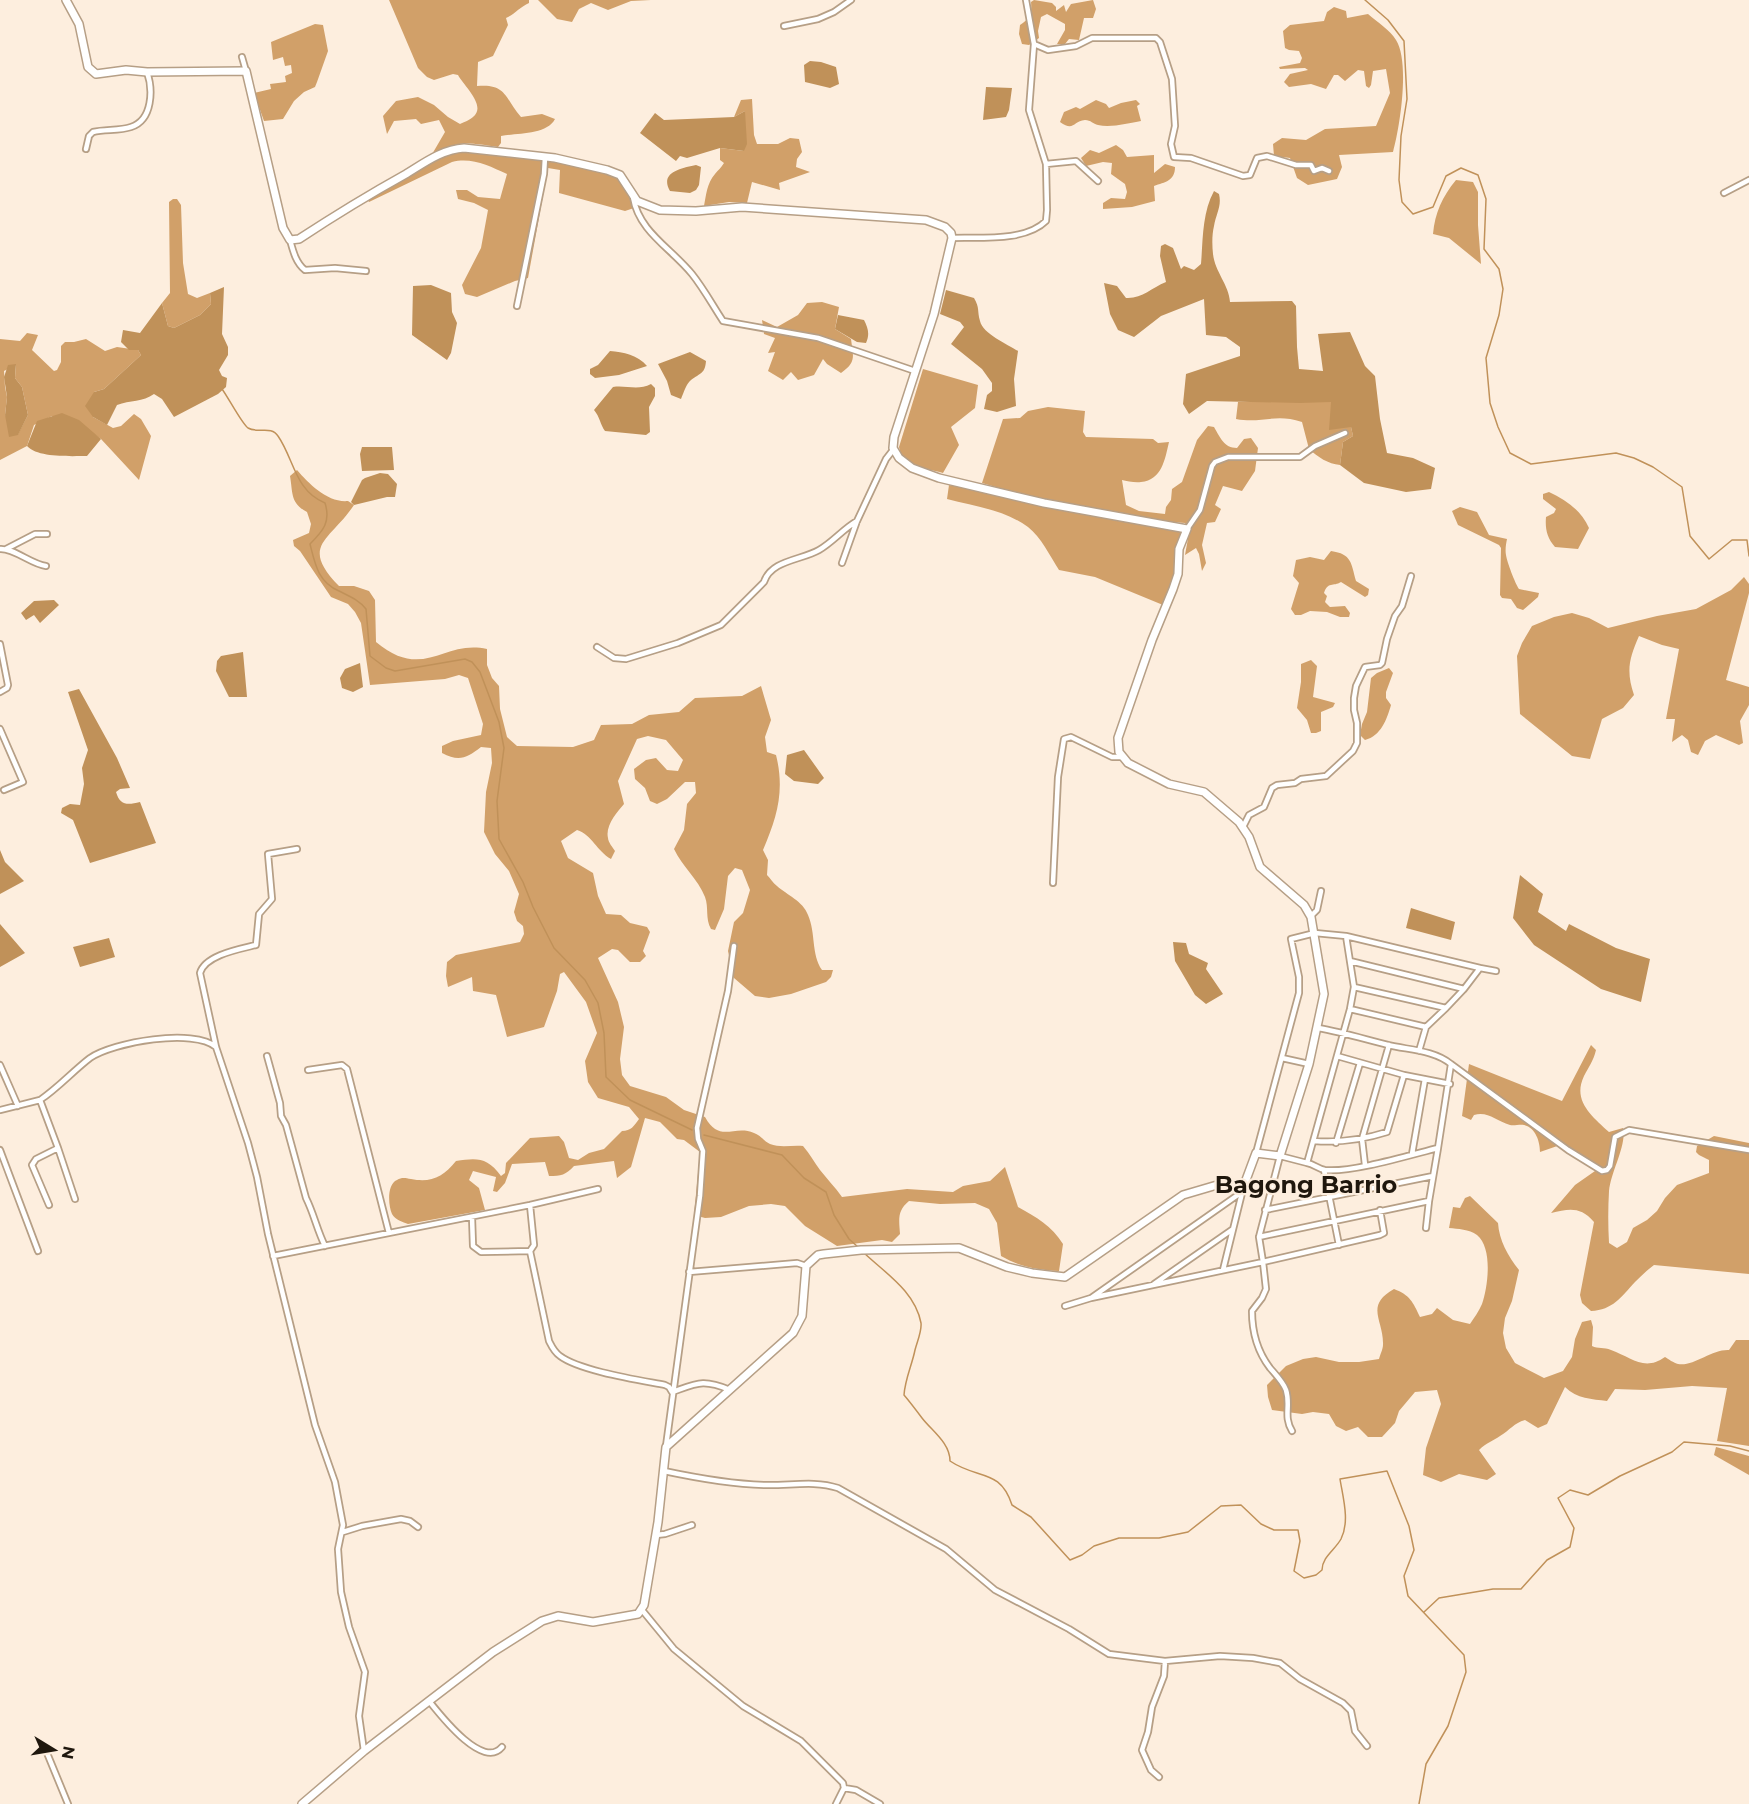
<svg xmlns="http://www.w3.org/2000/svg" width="1749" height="1804" font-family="Montserrat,sans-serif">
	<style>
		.forest { fill: #d1a069; fill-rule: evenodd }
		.water { fill: #c09159 }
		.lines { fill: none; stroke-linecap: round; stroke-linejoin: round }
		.stream { stroke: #c09159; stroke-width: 1.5 }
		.street-casing { stroke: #b69f86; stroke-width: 8 }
		.secondary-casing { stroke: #b69f86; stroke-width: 10 }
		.street { stroke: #fff; stroke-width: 4.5 }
		.secondary { stroke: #fff; stroke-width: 7 }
		.labels { text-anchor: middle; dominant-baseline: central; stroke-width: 4.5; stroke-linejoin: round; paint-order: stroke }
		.quarter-label { font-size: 24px; font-weight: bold; fill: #1f170d; stroke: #fdeede }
	</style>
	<rect width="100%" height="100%" fill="#fdeede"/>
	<path class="forest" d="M389 0H529V3C520 7 515 14 506 18L508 25 493 56 478 62 477 86C507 83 505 99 521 117L542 114 555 119C547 135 516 133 501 136V143L498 147C469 143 457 139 431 156L445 132 439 120 421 124 416 119 394 121 387 134 383 116 396 101 418 97 434 105 448 117 460 124C464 122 470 120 473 117 487 106 464 86 458 75L453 74 434 80 427 77 418 68Z
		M538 0H651L631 1 608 10 591 3 579 9 572 22 557 19Z
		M1034 0 1052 3 1056 7V11L1064 5 1066 12 1071 4 1093 0 1096 9 1093 18H1084L1079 40 1069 39 1065 44H1057L1065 30V24L1047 14 1041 17 1038 31 1039 38 1029 45 1022 44 1019 34 1020 25C1030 19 1032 13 1031 2Z
		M1334 7 1346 11 1347 18 1368 14C1377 22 1390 30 1396 40 1410 62 1400 127 1393 152L1339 155 1342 167 1337 179 1308 185 1297 178 1290 158 1274 156 1273 144 1282 138 1306 140 1325 129 1376 126 1390 93 1386 69 1373 71 1371 85 1369 88 1366 86 1364 71 1358 70 1345 81 1338 75H1334L1326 89 1311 84 1289 87 1284 82 1290 74 1308 70 1305 68 1280 69 1279 67 1300 63 1302 58 1299 51 1289 50 1285 48 1283 31 1290 25 1324 21 1327 12Z
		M315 24 323 25 328 51 317 82 315 87 304 92 294 101 283 119 264 121 254 93 271 89 270 84 286 82 285 76 292 73 291 65 285 66 283 57 273 60 271 42Z
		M752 99 754 135 757 144H778L790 138 799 139 802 152 797 159 796 167 810 172 779 183 780 190 752 182 747 203 729 202 704 206C706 195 707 183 715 174 718 170 721 168 724 163L720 160V148L744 151 745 111 734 117 741 100Z
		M1096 100 1106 104 1109 108 1121 103 1136 100 1140 104 1137 106 1141 121C1129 123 1111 128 1098 125 1093 124 1091 120 1085 120 1073 121 1074 132 1060 122L1064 112 1076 107 1080 109Z
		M1116 145 1123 150 1127 157 1154 155V173L1165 164 1175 167C1175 181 1165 182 1154 186L1155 201 1132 207 1103 209V203L1111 198 1125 199 1127 192 1125 184 1111 174 1112 163 1103 162 1086 166 1081 158 1090 150 1099 153Z
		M457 150 571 164 614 176 620 181 637 207 625 211 559 193 560 170 548 168 528 278 515 281 477 297 465 294 462 285 481 248 488 210 474 203 458 199 456 190H467L478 197 500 199 507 174C489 166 472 157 452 162L369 202 367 198 437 157Z
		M1456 180 1473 182 1478 192V225L1481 264 1449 238 1433 234C1435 213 1442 197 1456 180Z
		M173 199H177L181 205 183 263 188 294 197 298 210 293 211 304 200 315 174 328 168 326 162 303 170 293 169 202Z
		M822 302 839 307 835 329 851 339C853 356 857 362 841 373L827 364 823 359 814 375 798 380 791 372 783 380 768 371 775 352 768 353 775 338 764 334 762 320 777 327 798 315 807 303Z
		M27 333 38 335 32 350 54 371 57 370 61 362V346L65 342H74L86 339 105 351 117 347 138 350 141 355 104 389 94 392 93 417 113 428 121 426 134 414 141 419 151 436 139 480 101 439 91 432 52 416 34 425 27 446 0 460V339L20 341ZM16 365 15 378 22 387 28 415 18 434 5 415 7 397 5 387 4 371Z
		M923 369 978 385 975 408 951 427 959 445 943 473C926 468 902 467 899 447Z
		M1238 402H1331L1351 427 1353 436 1343 442 1340 465C1328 464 1318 457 1309 449L1302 422C1275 413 1262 424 1236 419Z
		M1048 407 1085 411 1083 432 1086 437 1153 439 1158 443 1169 442C1165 459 1162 480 1141 482 1135 483 1127 481 1122 480L1126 505 1139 511 1165 514 1166 507 1171 500 1172 489 1182 482 1197 440 1208 426 1214 427C1220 437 1224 448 1237 448L1244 439 1251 438 1258 448 1255 471 1242 491 1223 486 1215 505 1221 509 1215 522 1207 523 1202 545 1206 563 1202 571 1199 554 1196 548 1185 555 1189 533 1185 523 1161 521 1044 501 982 483 1003 419 1020 418 1028 411Z
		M297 470C309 484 328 503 348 501L354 505C330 541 299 545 339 586H354L369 591 375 600 376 642C424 682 443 639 487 649V665L492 678 499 686 500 709 507 737 517 746 573 747 594 740 601 725 632 724 649 715 679 712 695 698 742 696 761 686 771 720 765 737 767 752 776 755C785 791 777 817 763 850L768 860 767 875C770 878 773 883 777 886 787 895 803 901 808 915 816 933 811 954 822 970H833L831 977 826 982 791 994 769 998 755 996 734 978 728 951 734 922 743 913 750 890 742 870 735 868 728 876 724 909 715 930 711 929C705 918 709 908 705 897 698 879 682 866 674 849L684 830 687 804 696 793 695 782H685L667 799 657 804 650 801 645 788 635 779 634 769 646 760 656 758 667 770 678 771 683 760 666 740 648 736 637 739 618 781 624 804C617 812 605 826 608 838 608 842 613 848 615 851L611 859C597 851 592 835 577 830L561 841 568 858 593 873 598 896 606 914 621 915 630 923 647 927 650 932 643 951 646 956 640 962H630L618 950 612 949 598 958 618 1002 624 1027 620 1059 622 1075 630 1086 666 1097 684 1110 705 1117C720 1144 734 1124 754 1133 760 1135 764 1141 770 1144 780 1148 792 1145 803 1146 810 1154 814 1162 820 1170 827 1179 835 1187 842 1197L907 1189 953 1192 963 1186 990 1181 1005 1167 1018 1207C1036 1217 1052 1226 1063 1244L1059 1271C1037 1270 1020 1267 1001 1256L997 1223 989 1209 975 1203 940 1204 909 1201C897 1211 899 1219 900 1234L892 1242 882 1240 837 1246 805 1226 785 1206 771 1204 749 1206 721 1217 705 1218 694 1215 700 1152 684 1140 677 1139 660 1122 645 1118 631 1167 617 1178 614 1161 574 1166C566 1175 561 1176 549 1176L545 1162 512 1164 505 1183 497 1192 493 1191 496 1177 473 1171 469 1180 479 1188 485 1210 408 1224C403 1222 395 1220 392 1214 388 1205 387 1184 397 1180 402 1177 405 1178 411 1179 431 1183 443 1177 456 1161 477 1158 487 1157 501 1176L505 1173 506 1163 530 1138 559 1136 564 1142 569 1158 578 1160 589 1153 604 1149 622 1131C631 1131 634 1126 639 1119L629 1107 598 1098 588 1082 585 1061 597 1033 586 1002 564 972 560 974 557 991 544 1027 507 1037 496 995 473 991 472 977 448 987 446 976 447 962 456 955 520 942 524 934 523 926 517 921 514 912 519 894 509 871 495 854 484 832 486 792 492 763 491 748 481 747C467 758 459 762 442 753V746L453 741 481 735 483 724 468 678 459 675 445 679 370 685 361 623 355 612 348 604 331 597 300 551 294 546 293 540 309 533 311 524 307 512C290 503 293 493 290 476Z
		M949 485 1183 531 1175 552 1174 573 1163 605 1095 577 1059 570C1050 556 1041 537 1028 527 1005 510 974 506 947 499Z
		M1549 492C1566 500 1581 510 1589 528L1578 549 1555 547C1547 538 1545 529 1546 517L1554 513 1556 509 1543 499V494Z
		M1460 507 1477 512 1489 535 1507 539C1506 544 1505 550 1506 555 1507 562 1515 583 1519 589L1539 593 1538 597 1523 610 1517 608 1511 599 1502 598 1500 595 1501 548 1499 545 1458 525 1452 511Z
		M1331 551C1352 554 1351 563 1356 581L1369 589 1368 595 1365 597 1341 582C1333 587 1328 581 1324 593L1327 596 1325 602 1330 607 1345 606 1350 613 1349 617H1340L1327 612 1310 611 1301 615H1295L1291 609 1299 583 1293 576 1296 560 1310 557 1324 560Z
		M1744 577 1749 584V593L1726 680 1749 687V705L1740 721 1743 743 1739 745 1716 735 1705 741 1698 755 1691 752 1688 740 1682 735 1672 742 1675 719H1666L1679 649 1662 645 1639 636C1629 659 1626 671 1634 695L1623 708 1602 719 1590 759 1572 756 1520 714 1517 656 1522 643 1532 626 1554 617 1572 613 1589 618 1608 628 1657 616 1696 609 1731 590Z
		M1311 660 1317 666 1313 697 1335 703 1333 707 1321 712V731L1316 733H1311L1307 720 1297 708 1301 682V664Z
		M1389 668 1393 673 1386 692V698L1391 705C1387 719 1381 736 1365 740L1360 735 1362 724 1367 712 1371 678 1377 673Z
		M1591 1045 1596 1050C1593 1062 1589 1066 1584 1076 1572 1101 1592 1116 1609 1132L1623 1128C1627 1145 1611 1171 1609 1191 1608 1208 1608 1226 1609 1243L1617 1248 1627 1242 1633 1228 1647 1220 1657 1211 1665 1198 1677 1185 1709 1173V1160L1699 1155 1696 1152 1697 1146 1714 1136 1749 1143V1274L1654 1265C1647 1270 1641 1276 1635 1282 1621 1297 1613 1310 1591 1311L1582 1303 1580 1295 1594 1222C1580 1206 1569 1209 1551 1213L1575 1185 1595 1171 1596 1165 1563 1144 1540 1152C1540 1142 1536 1128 1524 1125 1520 1124 1514 1126 1510 1125 1496 1121 1488 1111 1474 1115L1471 1120 1462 1116 1469 1064 1562 1101Z
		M1470 1196 1498 1223C1499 1240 1508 1256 1519 1270L1512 1301 1505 1318 1503 1333 1506 1348 1515 1363 1544 1378 1563 1371 1572 1357 1575 1339 1582 1322 1591 1320 1593 1327 1592 1346C1598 1349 1604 1347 1611 1350 1631 1357 1644 1372 1665 1357 1668 1359 1674 1363 1678 1364 1693 1367 1712 1349 1729 1350L1736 1340H1749V1446L1717 1441 1727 1388 1692 1386 1645 1390 1615 1389 1607 1401C1592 1399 1577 1399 1565 1387L1547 1424 1538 1428 1525 1420C1514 1423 1510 1430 1500 1436 1493 1441 1486 1443 1479 1450L1496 1474 1487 1480 1459 1474 1441 1482 1423 1475 1426 1448 1441 1404 1437 1390 1415 1392 1399 1411 1395 1423 1382 1437H1368L1358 1427 1346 1431 1336 1426 1329 1414 1313 1412 1302 1414 1272 1410 1268 1397 1267 1385 1286 1366 1303 1359 1316 1357 1339 1362H1359L1379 1359C1380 1355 1383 1349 1383 1345 1384 1320 1364 1306 1394 1289 1410 1295 1413 1302 1420 1317L1432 1314 1437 1308 1453 1320 1470 1324C1474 1318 1479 1311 1482 1304 1488 1287 1493 1248 1477 1235 1469 1229 1458 1229 1449 1228L1453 1207 1460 1208 1465 1198Z
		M1716 1447 1749 1456V1475L1714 1455Z"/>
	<path class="water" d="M810 61 821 62 836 67 839 84 830 88 805 82 804 65Z
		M986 87 1012 88 1009 110 1006 117 983 120Z
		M745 111 747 144 744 151 720 148 687 158 680 156 676 161 640 133 655 113 664 120 734 117Z
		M696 165 701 167 699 185 696 190 690 193 670 191C659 172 682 168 696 165Z
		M1214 191 1219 194C1222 206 1216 214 1214 226 1212 234 1212 245 1213 254 1215 272 1229 285 1230 302L1292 301 1296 306 1297 347 1299 369 1323 371 1318 334 1350 332 1365 366 1375 376 1380 419 1387 453 1413 458 1435 468 1431 489 1406 492 1364 483 1340 465 1343 442 1353 436 1351 427 1329 430 1331 402 1300 403 1207 401 1189 414 1183 404 1186 374 1240 356V347L1226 337 1206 335 1204 299 1161 316 1134 337 1118 330 1110 314 1104 283 1117 286 1126 298C1142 299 1151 288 1166 282L1160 256 1161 246 1165 244 1173 248 1181 269 1184 266 1194 270 1201 264C1203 240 1202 213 1214 191Z
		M431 285 451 293 452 312 457 323 451 353 447 360 412 335 413 286Z
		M224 287 222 334 228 347V355L219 370 222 376 227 378 226 387 218 394 174 417 162 399 154 394C143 402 130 400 117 405L107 425 93 417 85 406 94 392 104 389 141 355 138 350H129L121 342 123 330 140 333 162 303 168 326 174 328 200 315 211 304 210 293Z
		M946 290 974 298C980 308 977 311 980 321 983 334 1007 344 1018 351L1014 379 1016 406 997 412 984 409 987 395 992 391V383L982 369 951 344 964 327 960 322 940 314Z
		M838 315 864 320C868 328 870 334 866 343L857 342 835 329Z
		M610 351C623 352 638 355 647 366L619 375 595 378 590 374V369L598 365Z
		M690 352 706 361C705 374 700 373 691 380 686 384 684 392 681 399L671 395 667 381 658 364Z
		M16 364 15 378 22 387 28 415 18 435 9 437 5 415 7 397 4 377 8 365Z
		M651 384 655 388V396L649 407 650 432 646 435 605 431C600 424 600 417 594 410L613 387C626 385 638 391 651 384Z
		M62 413 79 420 101 439 87 456C71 456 38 458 27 446L37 421Z
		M362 447H392L394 470 362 471 360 454Z
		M380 473 388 474 397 484 395 497H387L354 505 351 502 362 480 365 478Z
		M54 600 59 605 40 623 34 615 26 620 21 613 34 601Z
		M243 652 247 697H229L216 671 217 661 221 656Z
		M360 663 363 687 353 692 342 688 340 678 345 669Z
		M79 689 117 758 130 788 120 789 116 792C120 806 128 805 140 802L156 843 90 863 73 820 61 813 62 808 70 804 80 805 84 784 82 768 88 750 68 692Z
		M804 750 824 778 818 784 794 781 785 774 787 755Z
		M0 850 5 862 24 881 0 894Z
		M1520 875 1543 894 1538 912 1566 931 1569 924 1616 948 1650 959 1641 1002 1601 989 1534 945 1513 918Z
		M1411 908 1455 922 1451 940 1406 928Z
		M0 924 25 953 0 967Z
		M109 938 115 957 80 967 73 947Z
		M1173 942 1186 943 1189 954 1208 963 1206 969 1223 994 1206 1004 1195 995 1175 961Z"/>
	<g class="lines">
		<path class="stream" d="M1365 0 1388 20 1404 41 1407 99 1401 136 1399 180 1402 202 1413 214 1433 207 1446 176 1461 168 1478 175 1486 199 1484 249 1499 269 1503 289 1499 315 1486 358 1490 403 1498 427 1510 453 1531 464 1616 453 1634 458 1653 467 1682 487 1690 536 1709 559 1732 540H1747L1749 556
			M222 389C228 397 242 424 248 428 258 434 271 425 278 436 294 459 295 491 325 503 331 522 323 531 310 544 315 564 318 582 339 591 349 596 359 600 366 609L370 656 386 668 395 671 465 659 472 662 480 672 499 722 504 748 497 801 499 839 523 882 533 907 554 948 585 980 598 1003 604 1033 606 1077 630 1100 692 1130
			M704 1135 782 1155 804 1178 826 1192 834 1215 849 1239 858 1247
			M863 1252C885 1273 915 1291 921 1323 922 1331 917 1342 915 1350 912 1365 905 1379 904 1395 910 1402 916 1410 922 1418 932 1431 950 1443 950 1461 978 1480 1000 1468 1012 1505L1031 1517 1070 1560 1082 1555 1094 1546 1119 1538H1159L1188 1532 1221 1506 1241 1505 1261 1524 1274 1530H1298L1300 1541 1294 1571 1304 1578 1316 1575 1322 1570C1322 1557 1335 1550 1341 1539 1350 1521 1343 1498 1340 1479L1387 1471 1409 1526 1414 1550 1404 1576 1408 1596 1464 1655 1466 1672 1448 1726 1426 1764 1419 1804
			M1424 1612 1439 1598 1493 1589H1521L1547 1560 1570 1547 1574 1528 1558 1498 1570 1490 1588 1495 1620 1476 1672 1452 1684 1442 1730 1446 1749 1451"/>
		<defs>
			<path id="street" d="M784 26 818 19 834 12 851 0
				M1034 44 1048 50 1076 46 1092 38H1156L1160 42 1172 79 1175 126 1171 144 1174 157 1191 158 1243 176 1250 175 1257 158 1267 156 1296 165H1311L1314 171 1322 168 1329 171
				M242 57 246 71
				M86 149 89 136 93 132C105 129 119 131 131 127 153 120 153 89 147 72
				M1046 164 1076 161 1098 181
				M1724 193 1749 180
				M633 197C639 232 671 248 692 274 704 289 713 306 723 321L818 338 915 371
				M952 238C979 237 1025 242 1046 221L1047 210 1046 164 1029 110 1034 44 1026 0
				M290 240C293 251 296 263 305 270L335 268 366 271
				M517 306 544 174 545 157
				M1187 529 1200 510 1212 466 1215 462 1228 457H1300L1315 446 1345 433
				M0 549C14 548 31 564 46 566
				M6 549 35 534H47
				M842 563 857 521 886 459 893 450
				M0 644 8 685 7 688 0 692
				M597 647 614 658 626 659 678 643 721 625 764 582C771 560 802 560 819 550 833 542 843 529 857 521
				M0 729 23 782 4 790
				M1243 827 1249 815 1264 807 1272 788 1277 785 1295 783 1301 779 1326 776 1353 751 1357 743V723L1354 710V698L1356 686 1365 667 1380 665 1382 663 1387 639 1395 616 1402 606 1411 576
				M297 849 268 854 272 899 259 914 256 945C240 949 205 955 200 973L216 1047 248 1143 257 1177 268 1234 315 1425 335 1482 343 1525 338 1549 341 1592 349 1627 365 1672 359 1716 364 1751
				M1053 883 1058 777 1064 739 1071 737 1112 757H1122
				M1311 916 1317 910 1321 891
				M1346 936 1480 968 1464 989 1446 1008
				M1350 961 1464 989
				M1480 968 1496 971
				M1350 1009 1426 1027 1446 1008 1354 987
				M1419 1051 1426 1027
				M267 1056 280 1103 281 1116 286 1125 306 1198C314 1214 317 1230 325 1246
				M1282 1058 1309 1064
				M1451 1064 1568 1150 1602 1171 1607 1170 1610 1166 1615 1137 1629 1130 1749 1150
				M0 1065 18 1106
				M308 1070 342 1065 347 1069 389 1233
				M1404 1075 1450 1084
				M0 1110 40 1100
				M1314 1141C1340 1143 1362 1140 1387 1132L1404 1075 1337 1056
				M1336 1143 1360 1063
				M58 1148 75 1199
				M0 1150 38 1251
				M1412 1154 1425 1079
				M1307 1163C1314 1164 1318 1169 1325 1170 1351 1173 1410 1155 1438 1148L1451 1064C1434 1050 1409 1050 1388 1045 1364 1039 1342 1032 1318 1028
				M1365 1165 1362 1139 1389 1045
				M1324 1170 1339 1245
				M1242 1192 1091 1298 1263 1262 1259 1237 1280 1156 1307 1163 1350 1009 1354 987 1346 936 1315 933 1291 939 1299 977V993L1256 1153
				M49 1205 32 1165 36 1159 58 1148 40 1100C58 1088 73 1071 90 1058 113 1042 194 1028 216 1047
				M530 1205 534 1245 530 1251
				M1265 1210 1433 1176
				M472 1217 473 1246 481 1252 530 1251 549 1341C552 1347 554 1352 560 1356 580 1371 639 1380 665 1385L669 1387 672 1392C698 1383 703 1379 730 1390
				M1426 1228 1429 1201
				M1259 1237 1429 1201 1438 1148
				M273 1256 530 1205 598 1189
				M1223 1270 1242 1193
				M689 1272 797 1263 806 1266
				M1154 1284 1233 1229
				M1065 1306 1091 1298
				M1292 1431C1283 1416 1291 1406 1286 1390 1283 1382 1276 1375 1270 1368 1257 1351 1252 1332 1252 1311L1262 1298 1266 1289 1263 1262 1380 1235 1384 1233 1380 1210
				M666 1446 700 1196 703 1151 698 1139 697 1128 728 991 734 946
				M664 1471C697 1478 730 1484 764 1485 789 1486 814 1480 838 1488L946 1549 995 1590 1069 1629 1109 1654 1165 1661 1220 1656 1253 1658 1280 1663 1300 1679 1343 1703 1351 1711 1355 1731 1367 1746
				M343 1532 362 1526 401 1519 410 1521 418 1527
				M656 1535 665 1534 692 1525
				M642 1610 674 1649 743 1706 801 1741 843 1783 844 1788 836 1804
				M429 1701C441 1716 483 1770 502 1747
				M47 1753 68 1804
				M1159 1777 1151 1770 1142 1750 1148 1732 1152 1707 1164 1676 1165 1661
				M844 1788 856 1790 880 1804"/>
			<path id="secondary" d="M66 0 79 24 88 67 96 74 126 70 147 72 246 71 283 228 290 240 299 239C334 216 370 194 406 174 424 163 443 149 464 148L555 158 607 170 620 175 637 201 660 210 696 211 742 207 926 220 945 227 951 233 952 238 934 314 894 437 893 448 899 458 912 468 939 478 1044 503 1187 529 1179 549 1178 574 1173 589 1152 640 1118 738 1119 752 1128 763 1169 784 1204 792 1239 822 1249 837 1260 867 1304 905 1311 917 1324 994 1309 1064 1280 1156 1256 1153 1243 1188 1217 1185 1183 1195 1065 1277 1032 1273 1007 1267 959 1248 861 1250 824 1254 818 1255 806 1266 802 1316 793 1333 666 1447 658 1522 644 1605 638 1614 593 1622 558 1616 542 1621 493 1652 429 1701 364 1751 302 1804"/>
		</defs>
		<use href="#street" class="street-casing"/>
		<use href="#secondary" class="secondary-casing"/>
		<use href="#street" class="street"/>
		<use href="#secondary" class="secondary"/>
	</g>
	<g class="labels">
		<g class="quarter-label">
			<text x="1306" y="1184">Bagong Barrio</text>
		</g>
	</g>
	<g transform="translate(54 1750) rotate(101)" stroke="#fdeede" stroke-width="4.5" paint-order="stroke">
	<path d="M0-4.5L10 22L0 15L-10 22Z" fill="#1f170d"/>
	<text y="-9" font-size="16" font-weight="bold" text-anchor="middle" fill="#1f170d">N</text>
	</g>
</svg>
